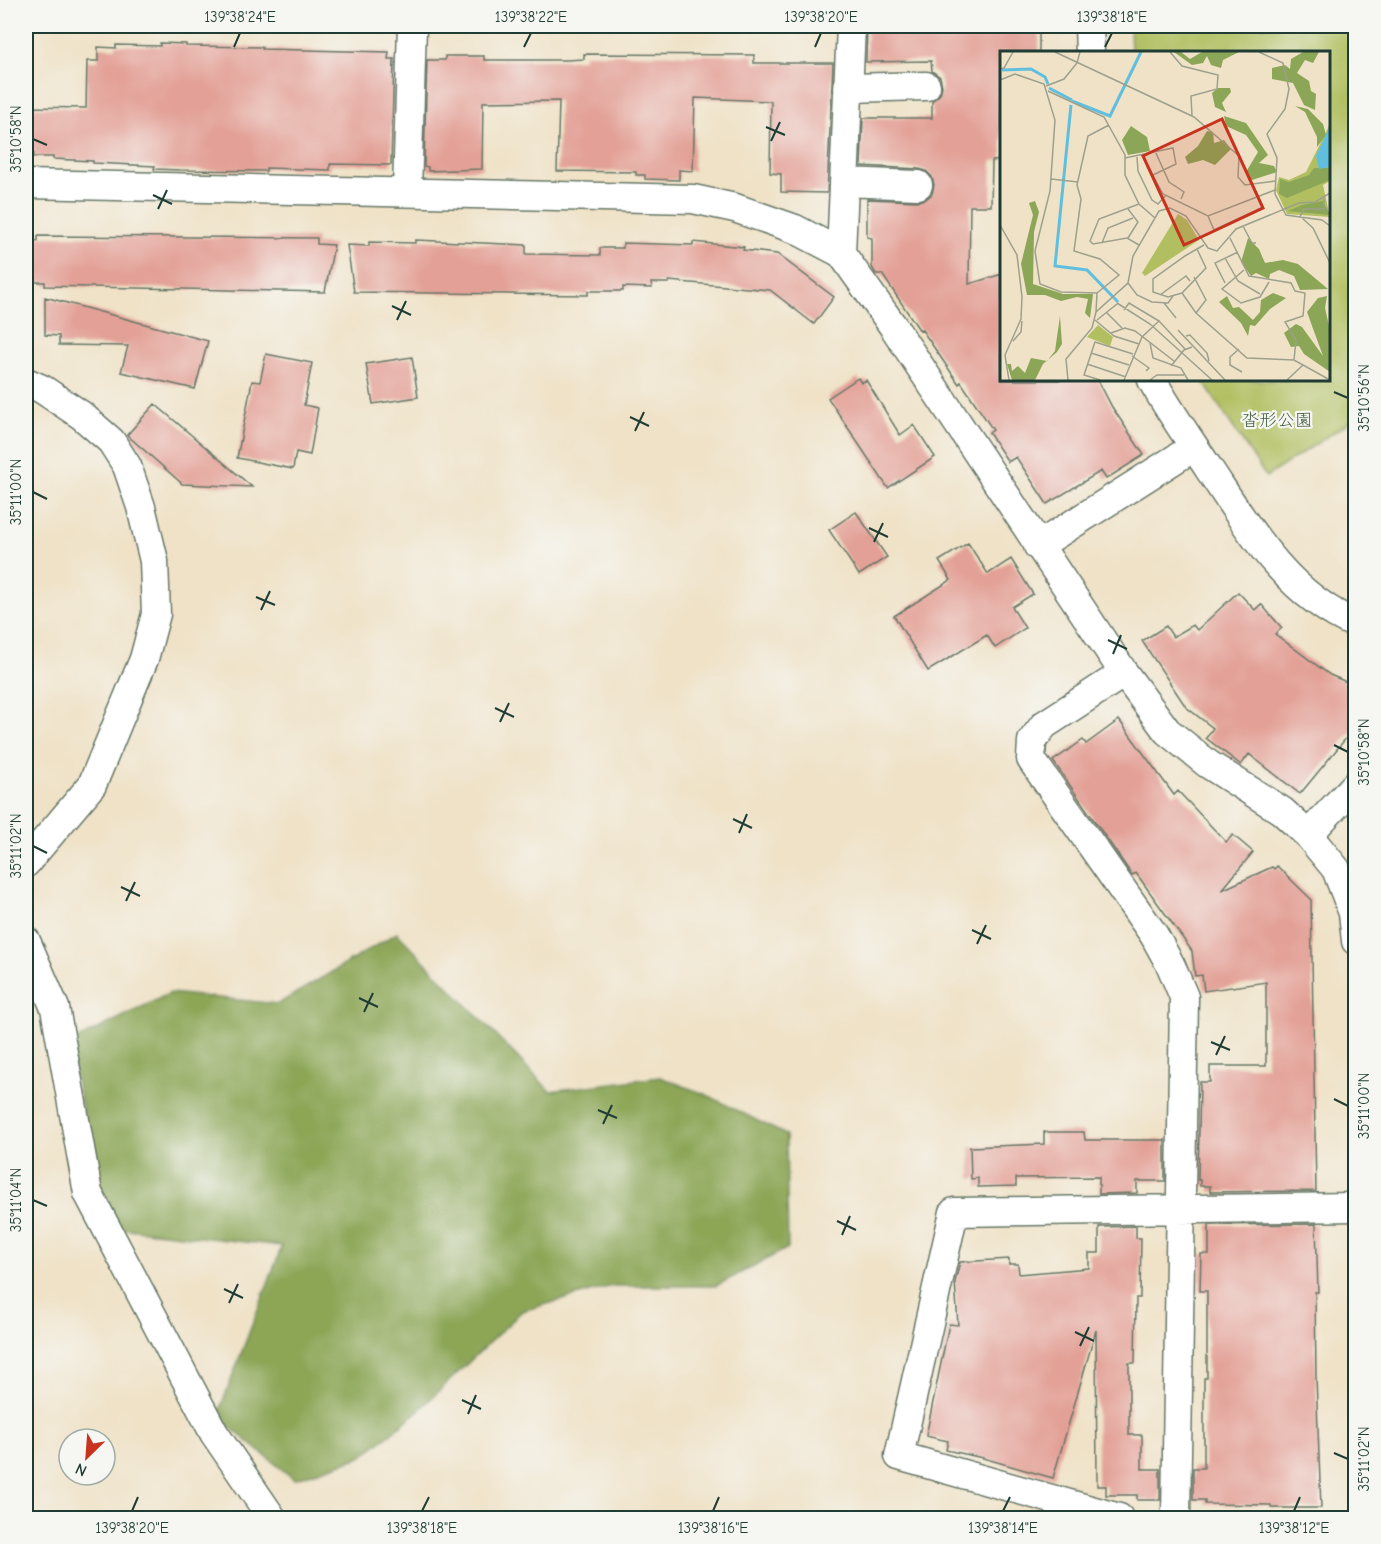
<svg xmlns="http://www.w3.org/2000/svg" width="1381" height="1544" font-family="'Comic Neue','Klee One',sans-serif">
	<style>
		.green { fill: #b1bf61; stroke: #687e4a; stroke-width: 1.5 }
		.forest { fill: #8ca657; stroke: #567246; stroke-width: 1.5 }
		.building { fill: #e3a096 }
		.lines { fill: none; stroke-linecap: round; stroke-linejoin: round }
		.street-casing { stroke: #687767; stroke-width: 31 }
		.street { stroke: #fff; stroke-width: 28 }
		.ticks { fill: none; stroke: #1f3d34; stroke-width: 2 }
		.labels { text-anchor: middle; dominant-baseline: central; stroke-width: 4.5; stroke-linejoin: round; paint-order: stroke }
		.park-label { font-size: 18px; fill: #445e3f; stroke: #f6f6f2 }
		.inset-river { fill: none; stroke: #60bfde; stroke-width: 3 }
		.inset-road { fill: none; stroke: #9ca08c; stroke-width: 1.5 }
		.view { fill: #c8321e; fill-opacity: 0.15; stroke: #c8321e; stroke-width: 3 }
		.inset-edge { fill: none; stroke: #1f3d34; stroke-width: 3 }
		.neatline { fill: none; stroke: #1f3d34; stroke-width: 2 }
		.ticks-label { font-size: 15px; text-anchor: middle; fill: #1f3d34 }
	</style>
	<rect width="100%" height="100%" fill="#f6f6f2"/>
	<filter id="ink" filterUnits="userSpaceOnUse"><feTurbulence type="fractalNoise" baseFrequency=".0167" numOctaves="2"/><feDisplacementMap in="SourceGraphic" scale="12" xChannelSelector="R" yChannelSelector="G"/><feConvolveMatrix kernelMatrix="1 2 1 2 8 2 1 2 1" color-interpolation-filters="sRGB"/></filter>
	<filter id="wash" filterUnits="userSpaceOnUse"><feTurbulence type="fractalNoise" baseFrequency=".008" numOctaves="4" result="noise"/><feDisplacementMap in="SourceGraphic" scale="24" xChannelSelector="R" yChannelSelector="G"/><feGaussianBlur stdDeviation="1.35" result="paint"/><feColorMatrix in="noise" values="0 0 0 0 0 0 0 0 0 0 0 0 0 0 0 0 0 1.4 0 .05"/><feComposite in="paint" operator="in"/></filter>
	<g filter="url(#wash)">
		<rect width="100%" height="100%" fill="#efe2c7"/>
		<path class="green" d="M1130 26H1355V418L1266 477 1202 380H1328V52H1131Z"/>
		<path class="forest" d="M397 933 550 1091 660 1077 707 1095 786 1135 788 1248 716 1286H612L522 1311 415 1414 361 1457 294 1479 217 1417 282 1246 108 1227 68 1044 170 993 278 1004Z"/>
		<g id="blocks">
			<path class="building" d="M867 26H1039V52H1002V160L992 161 991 206H970L969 284 1002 274V380H1098L1112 407 1144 455 1106 479 1101 471 1047 504 1016 457 1008 462 989 433 993 430 961 382 959 384 922 330 920 331 882 274H876L872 267V238L867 237V199L918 201 926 199 932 194 934 185 932 177 926 171 919 169 861 166 863 118H932V101L940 94 942 86 940 77 932 71 931 61 866 62Z
				M160 43 186 44V46L262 47V49L389 52 388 59H394L391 165 330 164V170L266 168V171L180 170 154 169 155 166 93 163V161L53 159V157H33L34 154H26V107L86 108 87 61H98V47L116 48V45L160 46Z
				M584 54 754 55V63H833L827 193 781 192V174L770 173 771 101 695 98 693 171 679 170V180L645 179V175H636V172L557 171 559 101 483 102 482 169 428 171V167L424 166 427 60H445V56H484V60H566L584 59Z
				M38 236 317 238V244L334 245 325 292 45 286V282H26V240L38 241Z
				M415 240 526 245V254L600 255V248H623V243L693 245V242L744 247 743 250 777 254 834 297 814 324 770 290 669 281V283H651L652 288 623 287V291H588V295L354 292 347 245 369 246V242L415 243Z
				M45 297 208 341 195 389 121 372 128 346 59 345V336L45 335Z
				M266 354 312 363 304 405 318 408 310 455 296 452 293 469 237 458 252 381 260 382Z
				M412 357 418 397 373 404 366 364Z
				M858 378 861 383 866 380 900 435 914 425 935 457 888 488 828 398Z
				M155 404 252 487 182 484 179 481 127 435Z
				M856 512 887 557 859 575 829 530Z
				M968 543 988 574 1011 559 1033 594 1012 607 1025 628 995 648 987 635 928 671 894 616 951 580 939 561Z
				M1238 592 1255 610 1261 604 1282 628 1275 634 1330 675 1356 686V726L1300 794 1249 754 1241 765 1206 738 1213 728 1186 707 1142 641 1166 626 1173 637 1193 625 1197 630Z
				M1119 720 1174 795 1178 791 1226 842 1233 835 1253 852 1222 890 1272 867 1274 869 1277 866 1311 899 1316 1191 1210 1192V1186H1200V1180H1198L1200 1082H1210V1066H1266V982L1204 991 1202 975 1195 976 1192 951 1136 873 1132 875 1053 761 1083 740 1086 744Z
				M1044 1132H1084L1085 1140H1165V1181H1137V1193L1099 1194V1177L1016 1178V1186L978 1187V1178L971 1179 970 1147 1044 1144Z
				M1316 1224 1318 1292H1315L1316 1377 1321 1508H1271V1505L1205 1504V1500H1193V1468H1204V1378H1207V1291H1200L1201 1254H1209V1225Z
				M1136 1226V1238H1141L1140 1298H1136L1135 1363H1129V1435H1142V1469H1160V1500H1137V1495H1106V1486H1097L1096 1330 1053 1478 983 1458 946 1450 948 1441 926 1436 949 1324 958 1325 955 1282 960 1262 1009 1259V1264H1018L1019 1274 1089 1268V1253H1099V1227Z"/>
		</g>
	</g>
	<g filter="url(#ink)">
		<use href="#blocks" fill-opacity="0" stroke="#687767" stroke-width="1.5"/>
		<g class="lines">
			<defs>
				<path id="street" d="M1089 26 1090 52
					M848 88 926 86
					M844 182 918 185
					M26 184 693 199 735 208 795 229 841 253 893 326 1124 673 1167 731 1208 764 1282 811 1308 835 1336 869 1353 913 1356 941
					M407 192 412 26
					M841 253 851 26
					M1152 380C1169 411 1190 440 1209 469 1249 529 1287 595 1356 624
					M26 382 42 389 81 415 111 441 127 466 141 507 154 561 156 614 144 659 92 785 26 863
					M1038 546 1194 447
					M1124 673 1044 725 1032 741 1031 759 1154 935 1171 966 1184 997 1176 1518
					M1308 835 1356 784
					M26 941 55 1008 88 1193 214 1433 272 1518
					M1119 1518 899 1456 954 1212 1356 1207"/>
			</defs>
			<use href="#street" class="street-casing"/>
			<use href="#street" class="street"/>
		</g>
	</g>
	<path class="ticks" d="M234 47 240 33M524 47 531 33M815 47 821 33M1105 47 1112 33M766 127 785 135M33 139 47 145M771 141 780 122M153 195 172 204M158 209 167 190M392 306 411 315M397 320 406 301M1334 392 1348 398M630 417 649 426M635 431 644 412M33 492 47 499M869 528 888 537M874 542 883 523M256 597 275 605M261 610 270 591M1108 640 1127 649M1113 654 1121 635M495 708 514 717M500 722 509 703M1334 745 1348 752M733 819 752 828M739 833 747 814M33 846 47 853M121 887 140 896M126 901 135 882M972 930 991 939M977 944 986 925M359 998 378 1007M364 1012 373 993M1211 1042 1230 1050M1216 1055 1225 1036M1334 1099 1348 1106M598 1110 617 1118M603 1124 612 1105M33 1200 47 1206M837 1221 856 1230M842 1235 850 1216M224 1289 243 1298M229 1303 238 1284M1075 1332 1094 1341M1080 1346 1089 1327M462 1400 481 1409M468 1414 476 1395M1334 1453 1348 1459M132 1511 138 1497M422 1511 429 1497M713 1511 719 1497M1003 1511 1010 1497M1294 1511 1300 1497"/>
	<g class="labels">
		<g class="park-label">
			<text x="1277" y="420">沓形公園</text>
		</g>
	</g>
	<g transform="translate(1000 51)">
		<rect width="330" height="330" fill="#efe2c7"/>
		<path d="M330 73V130L323 134 330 166 287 163 276 139 279 126 289 129 306 121ZM178 163 187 169 199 189 145 225 142 222ZM98 274 113 286 110 295 87 286Z" fill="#b1bf61"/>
		<path d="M174 1H181L190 8 202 1H239L223 9 221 17 211 14 207 5 203 12 192 14ZM303 1H319L313 12 305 9 297 22 309 30 311 40 316 43 315 59 304 54 293 32 272 28V17L285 14 290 18 291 8ZM218 37H230L231 41 222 52 226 61 215 56 212 42ZM295 55 308 58 323 73 326 84 317 96V86L305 61ZM224 65 246 72 268 104 259 112 274 115 277 121 249 130 246 121 258 101 246 84 226 75ZM131 75 147 86 150 100 128 104 122 89ZM207 80 213 81 214 92 224 89 231 98 215 114 203 109 188 113 185 106 198 95ZM314 117H330V129L287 147 279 143 280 128 289 131 309 124ZM35 150 39 161 34 181 33 233 63 243H93L90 267 85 262 88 248 77 246 61 250 45 244H27L21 213 33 164 29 152ZM323 150 330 164 288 160 302 154ZM248 187 259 198 265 212 283 209 298 213 328 238 300 239 294 225 279 219 270 223 269 228 256 222 251 225 241 211ZM273 242 286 247 270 258 255 275 250 274 248 285 241 272 219 251 227 245 233 257 239 256 253 269 260 261 261 249ZM327 245 325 257 330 279V321L304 303 299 295 291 296 284 282 296 273 302 276 323 305 307 261 318 247ZM60 265 62 293 57 301 43 313 35 329H12L7 313H11L12 320 18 315 25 322 31 307 47 310 55 300Z" fill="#8ca657"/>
		<path d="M330 75V116L319 118 316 105Z" fill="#60bfde"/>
		<path class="inset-river" d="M2 19 31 18 45 26 48 33M49 37 72 49M72 50 110 65 141 1M71 54 55 215 87 219 118 251"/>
		<path class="inset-road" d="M55 1 194 66 239 105 238 126 245 134 275 130M170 1 182 15 218 24 217 38 191 45 192 65M259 1 283 12 289 38 285 58 267 83 277 107 275 143 286 164 322 169 330 175M0 18 4 17 13 1M0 29 15 23 44 33 55 69 50 140 35 200 40 233 61 241 97 242M46 35 64 28 77 12 80 1M48 40 104 66 125 104V124L139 153 155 167M155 100 169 131 184 141 181 148M137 106 138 120 152 149 158 153 166 144M143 106 163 143 208 165 275 139M125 107 173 97 176 113 153 124M51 128 78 131M139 153 99 168 90 190 93 193 127 187 139 194M128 158 138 171 128 187M208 165 214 179 263 156 258 146M300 166 304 158H324V147M302 167 313 177 330 212M0 174 17 204 22 246 21 268 5 304 9 329M243 175 252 192H256M230 187 249 225 291 232 295 240 305 242 303 265 285 271 296 289 294 309M102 192 108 177 133 167M197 198 206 217 182 242 168 246 153 241V228L185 205 197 198 204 194M225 207 238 230 260 243M244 219 222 238 241 252 260 246 269 231M194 226 206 249 196 262M128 232 137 244 152 251 168 252 173 245M225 232 215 212 238 201M182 242 196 262 247 307 294 309 330 329M160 244 186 225 190 230M117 252 150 273 212 329M164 252 176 267M124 259 129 252 159 270 142 286 124 329M96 261 97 242 119 224 100 208 74 200 81 148 77 134 88 85 109 74M106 261 122 277M95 269 114 285 139 293M97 269 117 253M159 270 185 298M178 279 225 329M111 282 125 277 135 280 174 310M186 285 190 284 207 302 209 310M13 290 21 281 22 270M150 292 153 307 181 317 188 329M239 298 230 306V314L242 321M91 302 129 314M132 305 149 317 146 320M87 313 126 326M171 315 184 299 192 296M68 329 66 308 92 277 96 261 128 232 133 205 159 160 170 157 186 165 208 197 217 200 236 178 299 152 315 151 330 142M100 329 84 324 95 291 133 303M150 329 157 324H184M287 329 303 314"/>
		<path class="view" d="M222 68 263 157 184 194 143 105Z"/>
		<rect width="330" height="330" class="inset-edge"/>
	</g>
	<rect width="1381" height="1544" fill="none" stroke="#f6f6f2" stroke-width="66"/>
	<g transform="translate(87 1457) rotate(205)"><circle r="28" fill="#f6f6f2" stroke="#a0aca6" stroke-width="1.5"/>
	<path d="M0-4.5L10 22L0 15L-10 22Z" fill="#c8321e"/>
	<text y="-9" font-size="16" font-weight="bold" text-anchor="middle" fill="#1f3d34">N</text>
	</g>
	<rect x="33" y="33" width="1315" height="1478" class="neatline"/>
	<g class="ticks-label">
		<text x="240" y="22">139°38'24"E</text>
		<text x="531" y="22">139°38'22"E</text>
		<text x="821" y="22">139°38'20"E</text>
		<text x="1112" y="22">139°38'18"E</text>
		<text transform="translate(16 139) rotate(-90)" y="5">35°10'58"N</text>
		<text transform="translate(1364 398) rotate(-90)" y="5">35°10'56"N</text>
		<text transform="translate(16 492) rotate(-90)" y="5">35°11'00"N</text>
		<text transform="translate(1364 752) rotate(-90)" y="5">35°10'58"N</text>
		<text transform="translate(16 846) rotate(-90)" y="5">35°11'02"N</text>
		<text transform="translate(1364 1106) rotate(-90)" y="5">35°11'00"N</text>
		<text transform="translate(16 1200) rotate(-90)" y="5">35°11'04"N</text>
		<text transform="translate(1364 1459) rotate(-90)" y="5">35°11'02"N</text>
		<text x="132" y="1533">139°38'20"E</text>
		<text x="422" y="1533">139°38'18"E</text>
		<text x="713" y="1533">139°38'16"E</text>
		<text x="1003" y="1533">139°38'14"E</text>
		<text x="1294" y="1533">139°38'12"E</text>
	</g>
</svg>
